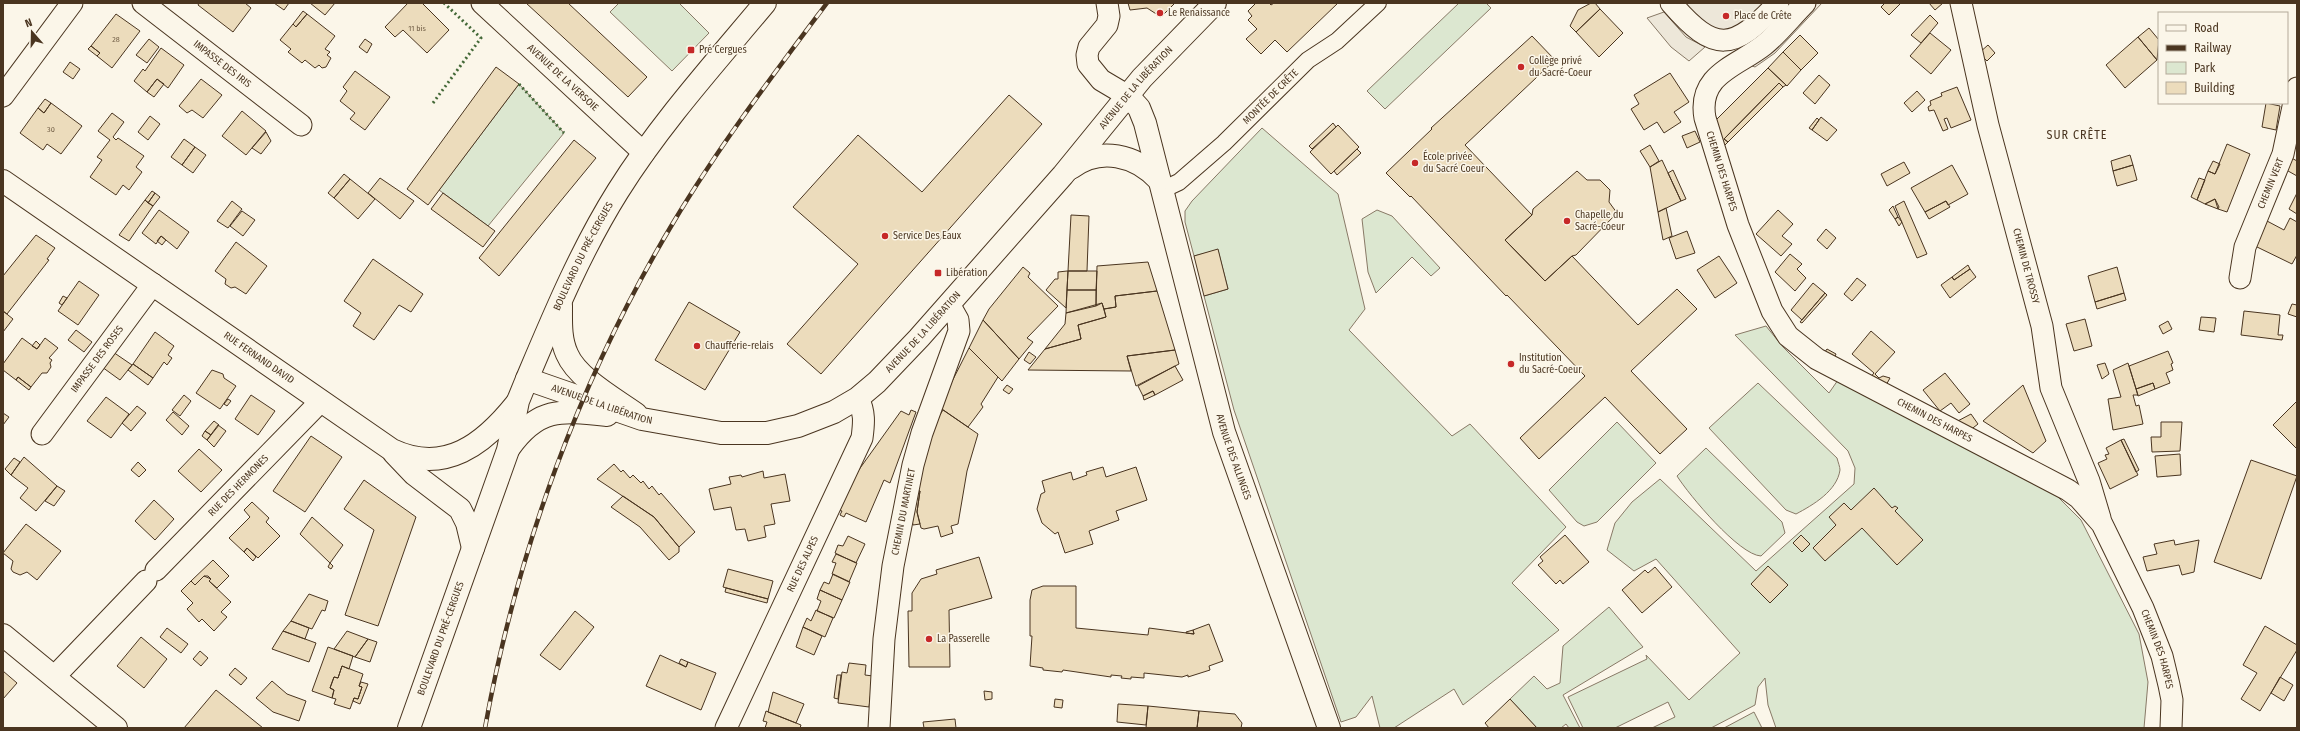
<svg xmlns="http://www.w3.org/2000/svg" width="2300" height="731" font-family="'Fira Sans Condensed',sans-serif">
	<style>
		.green { fill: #dce7d0; stroke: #887966 }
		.parking { fill: #ede7d9; stroke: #887966 }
		.building { fill: #ecdcbc; stroke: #4a3520 }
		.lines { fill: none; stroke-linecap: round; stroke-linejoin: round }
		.pedestrian-casing { stroke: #4a3520; stroke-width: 18 }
		.minor-casing { stroke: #4a3520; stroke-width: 23 }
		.tertiary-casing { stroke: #4a3520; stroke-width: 24 }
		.secondary-casing { stroke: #4a3520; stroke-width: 24 }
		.pedestrian { stroke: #fbf6e9; stroke-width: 16 }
		.minor { stroke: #fbf6e9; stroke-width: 21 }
		.tertiary { stroke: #fbf6e9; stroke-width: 22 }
		.secondary { stroke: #fbf6e9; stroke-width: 22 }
		.rail-casing { stroke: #4a3520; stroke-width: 4.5 }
		.rail { stroke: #fbf6e9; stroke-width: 3; stroke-dasharray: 9; stroke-linecap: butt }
		.hedge { stroke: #436837; stroke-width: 3; stroke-dasharray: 2 3; stroke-linecap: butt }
		.poi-dot { fill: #c62828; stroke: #fbf6e9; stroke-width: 1.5 }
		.labels { text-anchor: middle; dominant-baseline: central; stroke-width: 3; stroke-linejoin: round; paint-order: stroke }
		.number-label { font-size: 8px; fill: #725f47 }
		.poi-label { font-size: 10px; fill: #4a3520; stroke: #fbf6e9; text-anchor: start }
		.street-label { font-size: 10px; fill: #4a3520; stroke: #fbf6e9 }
		.quarter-label { font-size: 12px; letter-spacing: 1px; fill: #4a3520; stroke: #fbf6e9 }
	</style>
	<rect width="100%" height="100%" fill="#fbf6e9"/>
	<path class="green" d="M619 3H679L709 33 672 71 610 12Z
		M1459 3H1486L1491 8 1385 109 1367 91Z
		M519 84 564 133 488 226 439 190Z
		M1262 128 1338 194 1365 309 1349 330 1452 436 1470 424 1566 527 1512 583 1559 630 1463 705 1454 689 1394 728H1380L1372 696 1356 717 1341 722 1234 410 1204 296 1228 289 1218 250 1194 256 1185 222V211L1192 201Z
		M1377 210 1392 216 1440 268 1431 276 1412 257 1376 293 1368 272 1362 219Z
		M1766 326 1783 347 1829 393 1838 380 2049 488 2081 520 2139 634 2148 682 2144 728H1776L1768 705 1765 678 1758 687 1755 705 1711 728H1652L1675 717 1668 702 1615 728H1583L1568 697 1647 659 1646 655 1689 700 1740 653 1656 559 1634 571 1607 550 1615 523 1632 502 1660 479 1756 571 1854 484 1855 468 1848 451 1735 335Z
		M1758 383 1837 458C1838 462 1840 467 1840 470 1837 491 1813 505 1796 514L1786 510 1709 428Z
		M1617 422 1656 463 1597 522 1584 526 1577 522 1549 490Z
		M1706 448 1782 522 1785 533 1761 556C1739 555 1689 495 1677 476Z
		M1609 607 1643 647 1563 695 1580 728H1569L1566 724 1561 728H1537L1510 699 1534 676 1547 689 1560 683 1563 646Z
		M1754 712 1762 728H1724Z"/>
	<path class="parking" d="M1684 3H1769L1747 24 1726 30 1715 29 1705 24Z
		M1814 3H1822L1775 53 1755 67 1746 64Z
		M1664 12 1686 37 1705 47 1689 61 1671 47 1647 18Z"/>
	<path class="building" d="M199 3H245L251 8 233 32 198 5Z
		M274 3H289L284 10Z
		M310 3H335L325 15Z
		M408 3H422L449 30 427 53 403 30 395 37 385 27Z
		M526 3H568L647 77 628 97Z
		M1128 3H1175L1161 17 1147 8 1130 10Z
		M1256 3H1269L1271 5 1274 3H1338L1287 52 1275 40 1261 54 1246 39 1257 29 1248 20 1252 16 1248 11Z
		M1591 3H1595L1600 9 1576 32 1570 26 1578 10Z
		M1885 3H1901L1889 15 1881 7Z
		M1929 3H1943L1935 10Z
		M1600 9 1623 33 1599 57 1576 32Z
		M303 11 307 14 296 27 293 24Z
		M116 14 140 31 112 68 97 56 100 53 91 46Z
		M307 14 335 36 325 49 330 52 327 55 331 58 326 67 322 68 319 65 315 68 305 60 302 63 288 52 291 49 280 40 293 24 296 27Z
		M1930 15 1938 23 1921 43 1911 35Z
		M2149 28 2159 40 2157 60 2138 37Z
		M1930 33 1951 50 1931 74 1910 56Z
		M1800 35 1818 53 1801 70 1783 52Z
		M1532 36 1555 60 1465 145 1532 215 1505 240 1545 281 1572 256 1638 325 1677 289 1697 309 1631 371 1687 429 1660 454 1605 397 1539 459 1520 438 1585 376 1507 295 1506 296 1411 196 1410 197 1386 173 1432 129 1431 128Z
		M2138 37 2157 60 2125 88 2106 65Z
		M149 39 159 47 147 63 136 55Z
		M365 39 372 44 367 53 359 47Z
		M1988 45 1995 53 1987 61 1979 53Z
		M91 46 100 53 97 56 88 49Z
		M161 48 184 65 168 88 157 79 147 92 134 81 143 69 145 71Z
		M1783 52 1801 70 1787 86 1768 68Z
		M70 62 80 69 73 79 63 72Z
		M496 67 519 84 428 205 407 189Z
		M1768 68 1786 85 1783 87 1779 83 1724 139 1728 142 1722 148 1715 121Z
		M355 71 390 97 365 130 350 119 355 113 340 101 347 91 343 87Z
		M1670 73 1689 102 1674 112 1681 122 1664 133 1657 122 1644 130 1631 109 1639 104 1634 95Z
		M1819 75 1830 85 1815 104 1803 93Z
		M157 79 164 84 154 97 147 92Z
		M201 79 222 95 203 118 192 110 187 113 179 106Z
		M1779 83 1783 87 1728 142 1724 139Z
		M1957 87 1971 120 1951 128 1947 118 1944 119 1948 129 1943 131 1934 110 1929 111 1928 107 1931 105 1930 101 1942 96 1941 93Z
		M1917 91 1925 100 1912 112 1904 103Z
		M1009 95 1042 124 821 374 787 344 858 264 793 207 858 135 922 192Z
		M45 99 51 103 44 113 38 108Z
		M51 103 82 126 61 154 47 144 43 150 20 133 38 108 44 113Z
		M2266 103 2280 106 2276 130 2262 127Z
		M242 111 266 131 246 155 222 136Z
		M112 113 124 122 113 137 116 140 118 138 144 156 136 167 142 172 129 190 123 185 116 195 90 177 102 160 97 157 110 140 98 131Z
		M150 116 160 124 148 140 138 132Z
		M1821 117 1837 130 1827 141 1812 130Z
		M1817 118 1819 120 1812 130 1809 128Z
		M1333 123 1336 127 1312 149 1309 146Z
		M1338 125 1359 147 1331 174 1310 152Z
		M1695 131 1700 142 1687 148 1682 136Z
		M266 132 271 141 261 154 252 148Z
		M184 139 195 147 182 165 171 157Z
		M574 140 596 158 499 276 479 258Z
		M2227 144 2250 154 2227 212 2218 209 2215 199 2205 204 2197 200 2208 171 2215 174Z
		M1650 145 1659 161 1650 167 1640 151Z
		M195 147 206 155 193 173 182 165Z
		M1357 149 1361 153 1337 175 1334 171Z
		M2130 155 2133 165 2113 171 2111 161Z
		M2288 156 2297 161V176L2281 167Z
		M1662 160 1681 201 1658 212 1650 167Z
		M2213 161 2220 164 2215 174 2208 171Z
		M1904 162 1910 173 1887 186 1881 174Z
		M1952 165 1968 194 1948 205 1946 201 1925 212 1911 188Z
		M2133 165 2137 180 2117 186 2113 171Z
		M1673 170 1686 199 1681 201 1668 173Z
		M1577 171 1587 180H1600L1610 190 1609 202 1617 213 1576 255 1572 256 1545 281 1505 240 1532 215 1533 209Z
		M344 174 350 179 334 198 328 193Z
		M380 178 414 201 400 219 368 193Z
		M2199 178 2205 180 2197 200 2191 197Z
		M350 179 375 199 358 219 334 198Z
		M152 191 155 193 148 203 145 200Z
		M155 193 160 197 153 206 148 203Z
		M443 193 495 231 483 247 431 209Z
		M2297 193V214L2289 209Z
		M2215 199 2219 207 2218 209 2205 204Z
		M145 200 153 206 129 241 119 235Z
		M232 201 242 209 228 228 217 221Z
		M1904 201 1927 254 1917 258 1895 206Z
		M1946 201 1950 207 1929 219 1925 212Z
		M1893 206 1898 217 1895 219 1889 210Z
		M1666 208 1672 236 1663 240 1658 212Z
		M159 210 189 232 177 249 161 236 156 244 142 233Z
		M1778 210 1793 224 1782 236 1792 244 1781 256 1756 234Z
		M242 211 255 220 243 236 230 226Z
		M1071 215 1089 216 1087 271H1068Z
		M1898 217 1902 222 1899 226 1895 219Z
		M2290 218 2297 222V255L2292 264 2255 246 2267 221 2284 230Z
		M1826 229 1836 238 1827 249 1817 240Z
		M1687 231 1695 253 1676 259 1669 238Z
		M36 235 55 248 47 259 49 260 7 314 3 311V276Z
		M161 236 166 240 162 245 157 241Z
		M236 242 267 266 246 294 235 287 231 288 225 284 226 279 215 271Z
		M1218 249 1228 289 1204 296 1194 256Z
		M1790 254 1802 264 1797 269 1806 278 1795 291 1775 272Z
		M1719 256 1737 283 1715 298 1697 270Z
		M373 259 423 294 411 312 399 305 374 340 353 326 361 313 344 301Z
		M1148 262 1157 291 1115 296 1116 307 1104 309 1102 303 1096 306 1097 266Z
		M1968 265 1970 269 1954 280 1952 277Z
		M1023 267 1030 273 1028 277 1058 306 1027 338 1033 342 1019 359 983 320 989 309Z
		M2117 267 2124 293 2095 302 2088 276Z
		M1970 269 1976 277 1950 298 1941 285 1952 277 1954 280Z
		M1067 271H1068L1066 308 1046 290 1055 279H1058V272Z
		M1068 271H1097L1096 290H1067Z
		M1857 278 1866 285 1852 301 1844 294Z
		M79 281 99 295 78 325 58 311Z
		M1813 283 1825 293 1802 320 1791 310Z
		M1067 290H1096V306L1066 313Z
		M1157 291 1175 350 1127 356 1131 371 1028 370 1045 349 1081 339 1078 325 1106 317 1104 309 1116 307 1115 296Z
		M1825 293 1827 295 1802 323 1800 322Z
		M2124 293 2126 300 2097 309 2095 302Z
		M63 296 67 298 62 305 59 303Z
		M689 302 740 332 705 390 655 360Z
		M1102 303 1106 317 1078 325 1081 339 1045 349 1065 324 1066 313Z
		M2292 304 2297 305V317L2288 314Z
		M3 311 13 319 3 332Z
		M2244 311 2280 315 2278 335H2283L2282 340 2241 335Z
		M2201 317 2216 318 2214 332 2199 330Z
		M2085 319 2092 346 2074 351 2066 324Z
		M983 320 1019 359 1002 381 969 348Z
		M2168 321 2172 329 2163 334 2159 326Z
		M76 330 92 342 84 352 68 340Z
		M1871 331 1895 352 1875 374 1879 378 1883 376 1890 378 1885 387 1869 379 1874 373 1852 354Z
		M155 332 174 346 168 355 172 358 167 365 164 362 153 378 133 364Z
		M22 338 37 349 45 338 58 348 49 358 52 360 50 363 51 367 47 373H42L31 387 18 377 16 380 3 370V364Z
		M36 341 40 345 37 349 32 346Z
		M969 348 998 377 981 404 983 407 968 427 939 407Z
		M1827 349 1836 354 1834 359 1824 353Z
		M1175 350 1179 364 1136 386 1127 356Z
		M2168 351 2173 363 2171 364 2173 370 2166 373 2170 383 2155 389 2153 383 2136 389 2129 366Z
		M113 352 132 365 120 380 102 367Z
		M1029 352 1036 357 1030 364 1024 360Z
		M2105 363 2109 374 2102 379 2097 365Z
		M2128 363 2138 395H2133L2136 406 2139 405 2143 424 2113 430 2108 399 2121 397 2113 370Z
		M133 364 153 378 148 385 128 370Z
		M1175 366 1183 380 1155 395 1153 391 1143 396 1138 386Z
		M212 370 223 374 224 378 236 386 220 409 196 393Z
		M1945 373 1970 404 1959 413 1951 403 1940 411 1923 390Z
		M18 377 31 387 29 390 16 380Z
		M2153 383 2155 389 2138 396 2136 389Z
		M1007 385 1013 389 1009 394 1003 390Z
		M2023 385 2046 441 2033 453 1983 421Z
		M1153 391 1155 395 1144 400 1143 396Z
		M184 395 191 401 180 416 172 410Z
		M251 395 275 411 258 435 235 419Z
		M106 397 129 414 111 438 87 421Z
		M228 399 231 401 227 406 224 404Z
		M2297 401V449L2273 425Z
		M137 406 146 413 131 431 122 423Z
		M911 410 916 412 890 483 884 480 866 522 846 513 844 517 840 515 842 511 838 510 858 471 901 411 909 415Z
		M943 410 978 434 967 471 958 524 951 526 953 533 941 537 938 526 924 529 921 528 917 512 920 491 913 490 932 427Z
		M173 412 189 426 182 435 166 420Z
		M3 413 9 417 3 425Z
		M1971 414 1978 424 1969 431 1954 423Z
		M214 421 219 425 211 435 205 431Z
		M2161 422H2182L2180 451 2152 452 2151 437H2161Z
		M218 425 226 431 214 447 207 440Z
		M205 431 211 435 207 440 202 436Z
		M311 436 342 457 305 512 273 491Z
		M2124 439 2139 470 2136 472 2121 440Z
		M2121 440 2138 475 2110 489 2098 463 2107 459 2105 455 2109 454 2106 448Z
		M199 449 222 470 201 492 178 471Z
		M2180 454 2181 475 2157 477 2155 456Z
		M24 457 57 486 36 511 20 498 28 488 11 475Z
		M14 458 20 462 11 475 5 469Z
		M2251 460 2297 476 2261 579 2214 562Z
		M138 462 146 470 139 477 131 470Z
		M614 464 621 472 623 470 630 478 633 475 641 483 643 481 649 489 652 486 659 495 661 493 695 532 679 547 654 517 597 479Z
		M1103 467 1106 477 1136 467 1147 500 1116 511 1119 520 1089 531 1093 544 1065 553 1058 532 1055 534 1042 523 1037 509 1041 494 1045 492 1042 481 1071 472 1073 480 1087 475 1086 472Z
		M763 471 764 478 785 474 790 501 771 504 775 524 764 526 766 537 748 541 745 529 736 530 731 507 714 510 709 489 731 484 729 477 741 475 742 477Z
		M364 480 416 517 378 626 345 615 374 530 344 509Z
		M57 486 65 491 54 506 45 501Z
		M1874 488 1892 508 1895 506 1898 508 1895 511 1923 540 1897 565 1862 528 1825 561 1813 548 1836 525 1829 517 1844 503 1851 510Z
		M913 490 920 491 917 512 920 524 913 525 910 511Z
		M623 496 654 517 679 547V552L669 560 640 527 611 507Z
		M154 500 174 519 155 540 135 521Z
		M252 502 269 518 266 522 280 536 258 558 247 548 244 552 229 538 250 517 244 510Z
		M312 517 343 545 330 563 300 534Z
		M26 524 61 551 37 580 27 572 20 575 13 572 11 569 13 561 3 553Z
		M1565 535 1589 562 1563 584 1560 580 1556 584 1538 565 1543 561 1540 557Z
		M1801 535 1810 544 1802 552 1793 543Z
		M848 536 865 544 856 563 835 553 838 545 843 546Z
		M2174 540 2175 545 2199 540 2194 572 2182 575 2179 565 2147 571 2143 557 2157 554 2154 544Z
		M247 548 256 557 253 561 244 552Z
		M836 554 857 563 849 582 832 574 836 563 832 562Z
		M979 557 992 598 949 610 950 667H909L908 611H912V593L921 579 937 574 936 570Z
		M213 560 229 576 217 588 209 581 211 579 208 576H204L195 585 191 581Z
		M330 563 333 566 331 569 328 567Z
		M1768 566 1788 585 1770 603 1751 584Z
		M1655 567 1672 587 1642 613 1622 590 1645 570 1648 573Z
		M728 569 773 581 768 599 723 587Z
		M833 574 850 582 842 600 820 590 824 582 829 584Z
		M204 576 211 579 209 581 231 602 221 612 227 617 214 631 202 619 199 622 187 609 193 603 181 591 191 581 195 585Z
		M1043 586H1076V628L1148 635 1149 628 1194 634 1193 630 1209 624 1223 661 1209 666 1210 670 1188 677V675L1182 677 1144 673V678L1131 677V679L1121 678 1122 676 1111 675V677L1063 670 1062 672 1043 670V668L1030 666 1032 636H1030V600L1032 590Z
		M726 588 768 599 767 603 725 592Z
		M820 590 842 600 834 618 817 611 821 601 817 599Z
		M309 594 328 601 325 611 322 610 312 629 291 621Z
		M816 610 833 618 825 637 803 627 807 618 811 621Z
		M575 611 594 627 560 670 540 655Z
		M291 621 309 628 305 639 283 631Z
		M2265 626 2297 645V650L2260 711 2241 699 2257 673 2243 665Z
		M803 627 822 636 814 655 796 647Z
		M167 628 188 644 181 653 160 637Z
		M1193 630 1194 634 1186 633V632Z
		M283 631 316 643 309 662 272 649Z
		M347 631 368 639 355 657 334 649Z
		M141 637 167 659 144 688 117 666Z
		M368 639 377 642 370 662 355 657Z
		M328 647 353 656 349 669 342 666 338 678 334 677 330 688 334 690 332 698 312 691Z
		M200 651 208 658 201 666 193 659Z
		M660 655 686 667 688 662 716 673 701 710 646 686Z
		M681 659 688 662 686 667 679 663Z
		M849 663 866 665 865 675 873 676 869 707 838 703 842 672 847 673Z
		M342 666 363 674 359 686 362 687 358 699 354 698 350 709 334 704 336 699 332 698 334 690 330 688 334 677 338 678Z
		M235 668 247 678 241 685 229 675Z
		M3 671 17 683 3 699Z
		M837 675H841L838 699 834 698Z
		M2280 677 2293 685 2284 701 2271 693Z
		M272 681 287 694 306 701 299 721 273 712 256 698Z
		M361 682 368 684 360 704 353 701 354 698 358 699 362 687 359 686Z
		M216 690 263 728H184Z
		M984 691 992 692V699L985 700Z
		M773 692 804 704 796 723 768 712Z
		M1055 699 1063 700 1062 708 1054 707Z
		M1510 699 1537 728H1489L1485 723Z
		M1118 704 1148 706 1146 725 1117 722Z
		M1148 706 1199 711 1197 728H1146Z
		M766 711 801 725 800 728H765L767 722 763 721Z
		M1199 711 1235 714 1242 723 1241 728H1197Z
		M955 719 956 728H924L923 722Z"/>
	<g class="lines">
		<defs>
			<g id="pedestrian">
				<path id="s1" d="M1162 190 1179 182 1224 143 1308 60 1337 41 1378 3"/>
			</g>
			<g id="minor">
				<path id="s2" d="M143 3 301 125"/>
				<path id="s3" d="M482 3 644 153"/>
				<path d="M1107 3 1109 16 1107 25 1089 47 1087 55 1088 64 1101 80 1128 96"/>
				<path d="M1671 3C1715 54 1733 51 1778 3"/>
				<path id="s4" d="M1805 3C1791 17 1779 33 1764 45 1738 66 1697 74 1705 118L1738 225 1772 311 1788 336 1817 359 2068 490 2079 498 2102 524 2143 608 2162 656 2169 685 2172 700 2171 728"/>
				<path id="s5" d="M1961 3 1988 125 2042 326 2051 388 2089 481 2100 518"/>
				<path d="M3 96 72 3"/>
				<path id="s6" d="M2240 278 2245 247 2283 154 2297 88"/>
				<path id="s7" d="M42 434 153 284"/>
				<path id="s8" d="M156 570 321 401"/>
				<path d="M54 677 146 581"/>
				<path id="s9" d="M726 728 862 438C864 423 865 412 858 398"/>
				<path id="s10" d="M879 728 884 639 893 566 913 465 922 433 959 331 958 320 949 304"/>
			</g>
			<g id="tertiary">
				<path d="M561 306C561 322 560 339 567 354 577 378 615 399 636 414"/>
				<path id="s11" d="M527 379C554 315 581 250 618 191 660 124 714 64 765 3"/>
			</g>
			<g id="secondary">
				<path id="s12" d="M1128 96 1139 108 1145 123 1224 432 1329 728"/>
				<path d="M1071 168C1100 146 1136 155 1159 180"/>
				<path id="s13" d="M3 181 392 450C445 475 484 444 516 404"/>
				<path d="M509 448C538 407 561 410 607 415"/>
				<path d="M394 453 414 474 460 509 467 523 473 548"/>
				<path d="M3 635 116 728"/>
				<path id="s14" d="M409 728 508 450 518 401 527 379 642 419 721 433H767L798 426 834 412 858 398 877 382 919 338 1063 175 1142 78 1215 3"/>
			</g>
		</defs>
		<use href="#pedestrian" class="pedestrian-casing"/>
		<use href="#minor" class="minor-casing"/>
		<use href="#tertiary" class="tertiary-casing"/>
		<use href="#secondary" class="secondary-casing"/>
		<use href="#pedestrian" class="pedestrian"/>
		<use href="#minor" class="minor"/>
		<use href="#tertiary" class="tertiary"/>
		<use href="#secondary" class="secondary"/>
		<defs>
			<path id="rail" d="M485 728C517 551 580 378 673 223 719 146 773 75 827 3"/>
		</defs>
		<use href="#rail" class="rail-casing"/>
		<use href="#rail" class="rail"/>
		<path class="hedge" d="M519 84 564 133
			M433 103 481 38 444 3"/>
	</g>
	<g class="poi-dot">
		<circle cx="1160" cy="13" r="4"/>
		<circle cx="1726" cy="16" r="4"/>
		<rect x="687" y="46" width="8" height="8" rx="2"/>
		<circle cx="1521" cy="67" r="4"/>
		<circle cx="1415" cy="163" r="4"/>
		<circle cx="1567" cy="221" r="4"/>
		<circle cx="885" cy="236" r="4"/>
		<rect x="934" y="269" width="8" height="8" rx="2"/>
		<circle cx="697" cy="346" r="4"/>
		<circle cx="1511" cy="364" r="4"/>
		<circle cx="929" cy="639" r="4"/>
	</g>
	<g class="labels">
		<g class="number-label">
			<text x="417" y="28">11 bis</text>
			<text x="116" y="39">28</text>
			<text x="51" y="129">30</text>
		</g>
		<g class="poi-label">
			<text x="1168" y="13">Le Renaissance</text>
			<text x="1734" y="16">Place de Crête</text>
			<text x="699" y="50">Pré Cergues</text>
			<text x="1529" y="61">Collège privé<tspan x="1529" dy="12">du Sacré-Coeur</tspan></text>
			<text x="1423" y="157">École privée<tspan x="1423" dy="12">du Sacré Coeur</tspan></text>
			<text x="1575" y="215">Chapelle du<tspan x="1575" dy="12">Sacré-Coeur</tspan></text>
			<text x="893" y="236">Service Des Eaux</text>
			<text x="946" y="273">Libération</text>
			<text x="705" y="346">Chaufferie-relais</text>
			<text x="1519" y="358">Institution<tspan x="1519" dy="12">du Sacré-Coeur</tspan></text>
			<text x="937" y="639">La Passerelle</text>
		</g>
		<g class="street-label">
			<text stroke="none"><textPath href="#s2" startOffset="100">IMPASSE DES IRIS</textPath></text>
			<text stroke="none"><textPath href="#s3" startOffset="110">AVENUE DE LA VERSOIE</textPath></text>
			<text stroke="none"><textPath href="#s14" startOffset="1132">AVENUE DE LA LIBÉRATION</textPath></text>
			<text stroke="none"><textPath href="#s1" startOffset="144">MONTÉE DE CRÊTE</textPath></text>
			<text stroke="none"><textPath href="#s4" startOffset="216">CHEMIN DES HARPES</textPath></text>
			<text stroke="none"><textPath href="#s6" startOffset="100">CHEMIN VERT</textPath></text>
			<text stroke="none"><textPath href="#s11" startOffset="135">BOULEVARD DU PRÉ-CERGUES</textPath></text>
			<text stroke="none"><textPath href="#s5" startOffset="271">CHEMIN DE TROSSY</textPath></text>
			<text stroke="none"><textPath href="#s14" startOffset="808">AVENUE DE LA LIBÉRATION</textPath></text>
			<text stroke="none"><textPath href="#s13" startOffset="311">RUE FERNAND DAVID</textPath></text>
			<text stroke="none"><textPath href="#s7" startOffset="93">IMPASSE DES ROSES</textPath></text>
			<text stroke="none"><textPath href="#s14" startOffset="448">AVENUE DE LA LIBÉRATION</textPath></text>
			<text stroke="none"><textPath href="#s4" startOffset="564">CHEMIN DES HARPES</textPath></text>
			<text stroke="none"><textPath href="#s12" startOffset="378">AVENUE DES ALLINGES</textPath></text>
			<text stroke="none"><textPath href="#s8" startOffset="118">RUE DES HERMONES</textPath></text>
			<text stroke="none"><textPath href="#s10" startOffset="218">CHEMIN DU MARTINET</textPath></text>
			<text stroke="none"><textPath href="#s9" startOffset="181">RUE DES ALPES</textPath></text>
			<text stroke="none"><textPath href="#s14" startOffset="95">BOULEVARD DU PRÉ-CERGUES</textPath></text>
			<text stroke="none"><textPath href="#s4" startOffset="900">CHEMIN DES HARPES</textPath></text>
		</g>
		<g class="quarter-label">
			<text x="2077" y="135">SUR CRÊTE</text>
		</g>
	</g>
	<rect width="2300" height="731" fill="none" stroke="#4a3520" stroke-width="8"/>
	<rect x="2158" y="12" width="130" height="92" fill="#fbf6e9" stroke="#b4a999"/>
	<rect x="2166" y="25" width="20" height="6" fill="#fbf6e9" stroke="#b4a999"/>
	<text x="2194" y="32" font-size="12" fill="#4a3520">Road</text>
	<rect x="2166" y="45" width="20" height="6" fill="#4a3520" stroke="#b4a999"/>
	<text x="2194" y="52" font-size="12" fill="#4a3520">Railway</text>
	<rect x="2166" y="62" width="20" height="12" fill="#dce7d0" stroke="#b4a999"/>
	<text x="2194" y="72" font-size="12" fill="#4a3520">Park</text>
	<rect x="2166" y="82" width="20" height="12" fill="#ecdcbc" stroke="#b4a999"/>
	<text x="2194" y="92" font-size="12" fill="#4a3520">Building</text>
	<g transform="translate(32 32) rotate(340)" stroke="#fbf6e9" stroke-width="3" paint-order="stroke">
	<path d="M0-3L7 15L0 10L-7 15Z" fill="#4a3520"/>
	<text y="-6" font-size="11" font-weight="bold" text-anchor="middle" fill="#4a3520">N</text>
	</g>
</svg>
